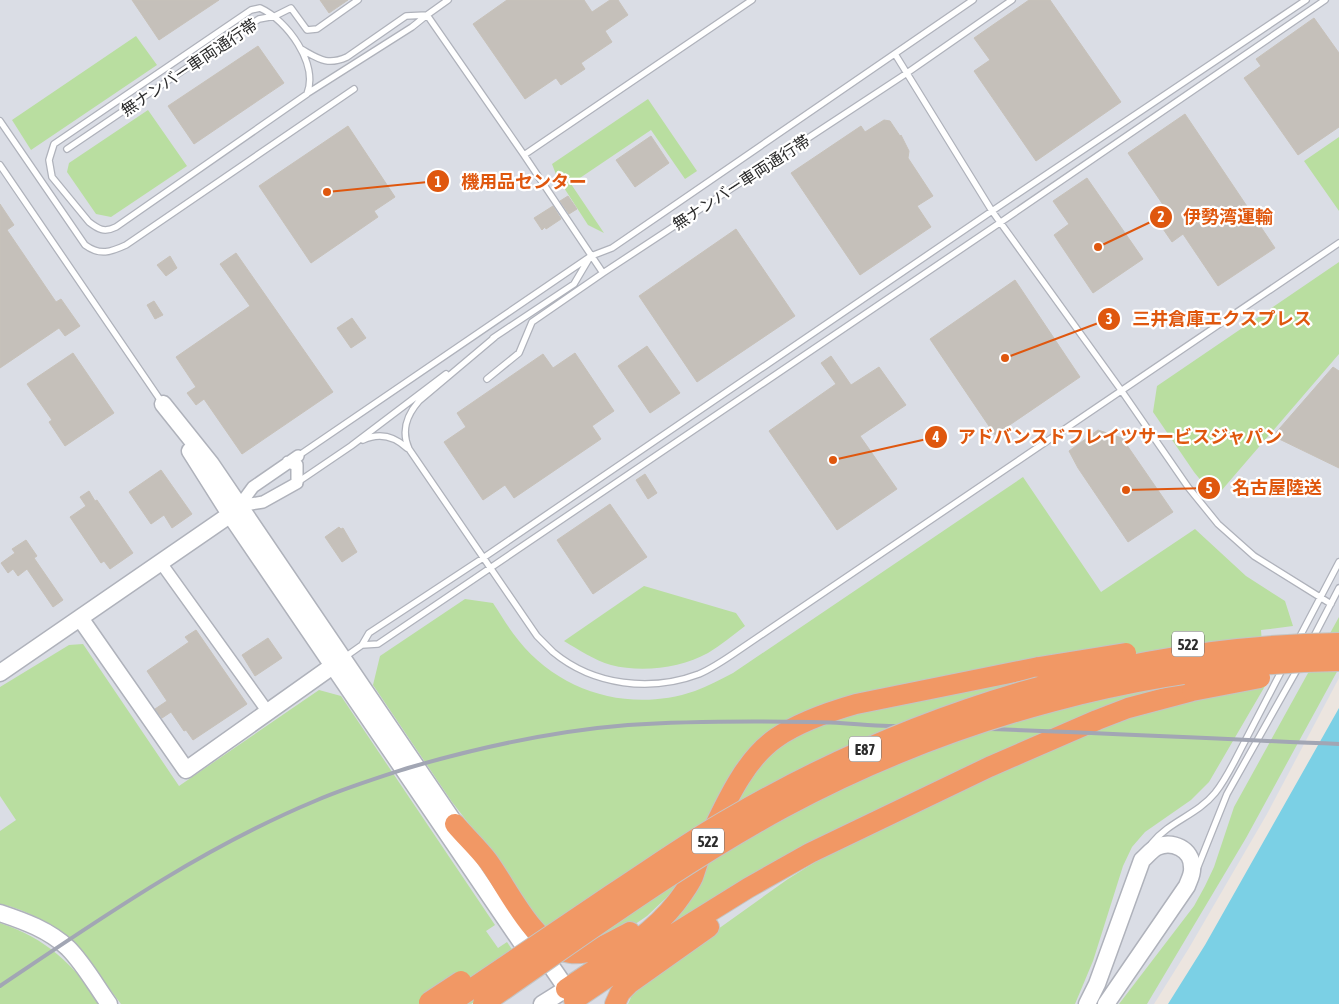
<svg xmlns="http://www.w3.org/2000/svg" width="1339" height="1004" font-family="'Asap Condensed','Noto Sans JP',sans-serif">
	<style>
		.airport { fill: #dadde5 }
		.green { fill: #b9dea0 }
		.water { fill: #7bd0e5 }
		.building { fill: #c5c0ba; stroke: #c7c1b9 }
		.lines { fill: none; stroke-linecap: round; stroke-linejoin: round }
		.lane-casing { stroke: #afb2bb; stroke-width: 8 }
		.street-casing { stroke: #afb2bb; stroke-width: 14 }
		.secondary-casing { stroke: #afb2bb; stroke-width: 19 }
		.highway-casing { stroke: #c4c4c4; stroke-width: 22 }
		.lane { stroke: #fff; stroke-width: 5.5 }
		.street { stroke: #fff; stroke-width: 11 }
		.secondary { stroke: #fff; stroke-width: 16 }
		.highway { stroke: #f19865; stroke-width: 20 }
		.rail { stroke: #a2a6b4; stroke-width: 4 }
		.highway-bridge-casing { stroke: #c4c4c4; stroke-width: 22; stroke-linecap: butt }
		.highway-bridge { stroke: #f19865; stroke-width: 20 }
		.labels { text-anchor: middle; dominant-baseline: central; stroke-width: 4.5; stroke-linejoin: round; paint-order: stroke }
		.shield { fill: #fff; stroke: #6b6b6b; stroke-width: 1 }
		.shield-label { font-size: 15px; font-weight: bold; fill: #2b2b2b }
		.street-label { font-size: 16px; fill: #2b2b2b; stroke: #fff }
		.leader { fill: none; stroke: #df570e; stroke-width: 2 }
		.callout-dot { fill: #df570e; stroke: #fff; stroke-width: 2 }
		.mark-label { font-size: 15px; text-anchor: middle; font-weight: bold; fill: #fff }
		.callout-label { font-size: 18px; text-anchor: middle; font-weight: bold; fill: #df570e; stroke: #fff; stroke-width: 4.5; stroke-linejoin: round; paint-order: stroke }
	</style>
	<rect width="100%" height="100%" fill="#ece5df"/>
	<path class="airport" d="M0 0H1339V678L1267 814 1189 948 1154 1004H0Z"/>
	<path class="green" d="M136 36 157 65 31 150 12 120Z
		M648 99 697 171 685 179 651 130 571 184 604 233 588 225 557 177 552 164Z
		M148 110 187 166 111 217 96 214 67 172 69 163Z
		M1339 137V211L1304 161Z
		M1339 262V354L1215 498 1194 472 1153 412 1157 386Z
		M1023 477 1101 592 1195 529 1246 576 1285 601 1293 626 1261 630 1265 686 1209 782 1191 800 1145 832 1132 847 1123 866 1093 961 1075 1004H628L633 993 641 984 788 879 841 846 872 813 817 841 678 926 669 917 679 881 668 896 647 916 628 929 598 942 547 934 512 879 452 802 373 685 380 656 465 599 493 603C501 615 509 629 519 641 561 693 631 713 695 691 708 686 721 679 733 673Z
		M644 586 736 613 745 626C733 635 721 645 708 653 681 668 642 673 611 665 594 660 579 650 564 641Z
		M1339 617V668L1246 838 1147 1004H1119L1194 906 1205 886 1214 867 1234 807Z
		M83 644 179 786 319 690 341 696 495 925 486 931 498 948 507 942 525 969 471 1004H121C88 960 58 916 0 904V831L16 820 0 796V687L69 645Z
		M0 923C46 938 74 965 101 1004H0Z"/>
	<path class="water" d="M1339 708V1004H1168L1205 945Z"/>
	<path class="building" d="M132 0H219L159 40Z
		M320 0H348L329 13Z
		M507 0H584L592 12 610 0H618L628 15 605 31 612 42 581 63 585 69 561 85 556 78 525 99 473 24Z
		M1029 0H1050L1121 102 1036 161 974 71 990 60 974 38Z
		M1314 18 1339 53V127L1298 155 1244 78 1261 66 1256 59Z
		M258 46 284 83 194 144 168 106Z
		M1185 114 1275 248 1218 286 1183 234 1172 242 1159 223 1170 215 1128 153Z
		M884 120 890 121 900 136 901 135 909 151 908 158 933 196 917 206 931 227 860 275 791 173 861 126 865 132Z
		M348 126 395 197 374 211 378 217 311 263 259 186Z
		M651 136 669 163 635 187 616 160Z
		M1087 178 1143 259 1093 293 1054 235 1069 224 1053 201Z
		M568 196 577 209 569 214 560 201Z
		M0 204 14 225 7 230 56 302 61 299 80 326 65 336 59 328 0 368Z
		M553 206 561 219 546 229 545 227 542 230 534 218Z
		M736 229 795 316 697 382 639 296Z
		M236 253 333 392 242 454 204 399 196 405 187 393 196 387 176 357 250 306 220 264Z
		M170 256 177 268 166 276 157 265Z
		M1015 280 1080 377 995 435 930 339Z
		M154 301 163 315 155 319 147 305Z
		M352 318 366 338 351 348 337 328Z
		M647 346 680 393 650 413 618 366Z
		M73 353 114 413 65 446 49 422 52 420 27 384Z
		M575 353 614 411 592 426 601 439 514 498 505 485 483 500 444 442 466 427 457 413 543 354 553 368Z
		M831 356 851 385 879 367 906 405 860 436 897 489 837 530 769 431 836 384 821 363Z
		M1333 367 1339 371V468L1273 436Z
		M1098 430 1122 438 1173 512 1128 542 1078 468 1069 451Z
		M161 470 192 514 172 528 164 515 151 524 129 492Z
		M645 474 657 493 648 499 636 480Z
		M89 491 95 501 97 500 133 553 110 569 104 561 101 563 70 517 86 506 80 497Z
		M610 504 647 557 593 594 557 540Z
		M339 527 341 529 343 528 357 552 342 562 325 537Z
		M26 540 37 556 34 558 63 600 53 607 27 569 18 576 13 569 8 573 1 563 15 553 12 549Z
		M196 630 247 704 193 740 186 730 184 731 171 712 162 718 155 709 167 701 147 671 189 642 185 637Z
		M268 638 282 658 255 676 242 655Z"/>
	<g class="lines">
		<defs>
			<path id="lane" d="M448 0 427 15 524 155 752 0
				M260 8C287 20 319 64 307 94L116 227C104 233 98 229 89 222L52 177 49 160 54 144 251 10Z
				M301 49C319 59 327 66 347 57L406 16 427 15 412 27 308 93
				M895 54 992 211 1121 390 1188 487 1218 524 1254 556 1331 604
				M0 121 85 245C100 256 111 252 126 245L354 89
				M67 149 259 19 275 16 291 8 307 30 317 29 358 0
				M524 155 603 273
				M0 165 163 404
				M495 337 419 401C406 416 401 431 409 449L537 636C542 641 548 647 553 652 594 686 651 692 699 674 713 668 726 659 739 650L1339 243
				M493 338 574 284 590 257
				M487 379 519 353 532 322 603 273 907 73 1012 0
				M363 440C380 432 394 436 407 448
				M298 456 591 256 612 248 973 0
				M298 482 351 446 446 374
				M1298 640 1339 562
				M1312 640 1339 588
				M362 645 378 644 1001 222 1325 0
				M345 657 362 645 369 633 483 558 992 211 1306 0
				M1152 843C1170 821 1197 815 1215 793 1227 778 1235 760 1244 743 1257 718 1270 693 1283 668
				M1197 869 1227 794 1298 668"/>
			<path id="street" d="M239 506 263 502 297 483V465L288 462
				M239 506 253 487 298 456
				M161 563 268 712"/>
			<path id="secondary" d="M163 404 211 464 462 834
				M190 451 233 519 534 961
				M80 618 186 770 341 660
				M0 673 231 514 238 507
				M0 913C24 921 49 930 68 948 84 964 96 986 109 1004
				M540 950 573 998
				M542 1004 566 989
				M1087 1004 1097 984 1142 860C1147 856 1151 850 1157 847 1172 840 1192 849 1192 867 1193 874 1189 880 1187 886L1106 1004"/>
			<path id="highway" d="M455 824C465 836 478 848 488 861 508 888 534 947 570 953 590 956 613 941 630 932
				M566 989C603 963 648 939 676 903 682 895 689 886 693 877 696 869 698 860 702 852 721 815 740 763 776 738 799 722 828 712 856 704L1039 667
				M574 1000 645 952 748 888 810 853 989 767 1097 720 1128 708 1192 691
				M615 1004 620 993 630 983 709 927"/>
		</defs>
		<use href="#lane" class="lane-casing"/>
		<use href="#street" class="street-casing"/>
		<use href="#secondary" class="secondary-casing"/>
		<use href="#highway" class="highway-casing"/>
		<use href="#lane" class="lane"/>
		<use href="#street" class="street"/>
		<use href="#secondary" class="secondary"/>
		<use href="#highway" class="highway"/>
		<path class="rail" d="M0 986C101 918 202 848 315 801 345 788 377 778 408 768 480 747 553 731 628 725 689 721 751 721 811 722 837 722 863 725 889 726 1039 729 1189 738 1339 744"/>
		<defs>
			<path id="highway-bridge" d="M1039 667 1126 653
				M1192 691 1260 678
				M429 1002 461 981
				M449 1004C503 967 558 931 612 894 652 868 691 840 732 817 916 710 1125 646 1339 643
				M483 1004C581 937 678 865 783 808 952 717 1147 664 1339 661"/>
		</defs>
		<use href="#highway-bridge" class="highway-bridge-casing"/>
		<use href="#highway-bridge" class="highway-bridge"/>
	</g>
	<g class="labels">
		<g class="shield">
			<rect x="1172" y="631.5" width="32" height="25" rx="4"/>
			<rect x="849" y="736.5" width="32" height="25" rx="4"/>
			<rect x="692" y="828.5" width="32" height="25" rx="4"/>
		</g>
		<g class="shield-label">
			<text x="1188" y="644">522</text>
			<text x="865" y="749">E87</text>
			<text x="708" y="841">522</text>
		</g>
		<g class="street-label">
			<text transform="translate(189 67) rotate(-34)">無ナンバー車両通行帯</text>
			<text transform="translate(741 182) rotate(-33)">無ナンバー車両通行帯</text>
		</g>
	</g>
	<path class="leader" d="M327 192L438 181M1098 247L1161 217M1005 358L1109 319M833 460L936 437M1126 490L1209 488"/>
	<g class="callout-dot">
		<circle cx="327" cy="192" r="5"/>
		<circle cx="1098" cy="247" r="5"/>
		<circle cx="1005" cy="358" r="5"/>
		<circle cx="833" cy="460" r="5"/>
		<circle cx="1126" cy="490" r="5"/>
		<circle cx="438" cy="181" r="12"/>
		<circle cx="1161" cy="217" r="12"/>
		<circle cx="1109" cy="319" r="12"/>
		<circle cx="936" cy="437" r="12"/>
		<circle cx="1209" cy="488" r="12"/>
	</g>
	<g class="mark-label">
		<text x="438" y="187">1</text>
		<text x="1161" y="222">2</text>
		<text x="1109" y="324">3</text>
		<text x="936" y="442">4</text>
		<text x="1209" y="493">5</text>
	</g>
	<g class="callout-label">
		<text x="524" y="188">機用品センター</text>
		<text x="1228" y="223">伊勢湾運輸</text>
		<text x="1222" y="325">三井倉庫エクスプレス</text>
		<text x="1120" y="443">アドバンスドフレイツサービスジャパン</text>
		<text x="1277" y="494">名古屋陸送</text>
	</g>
</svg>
